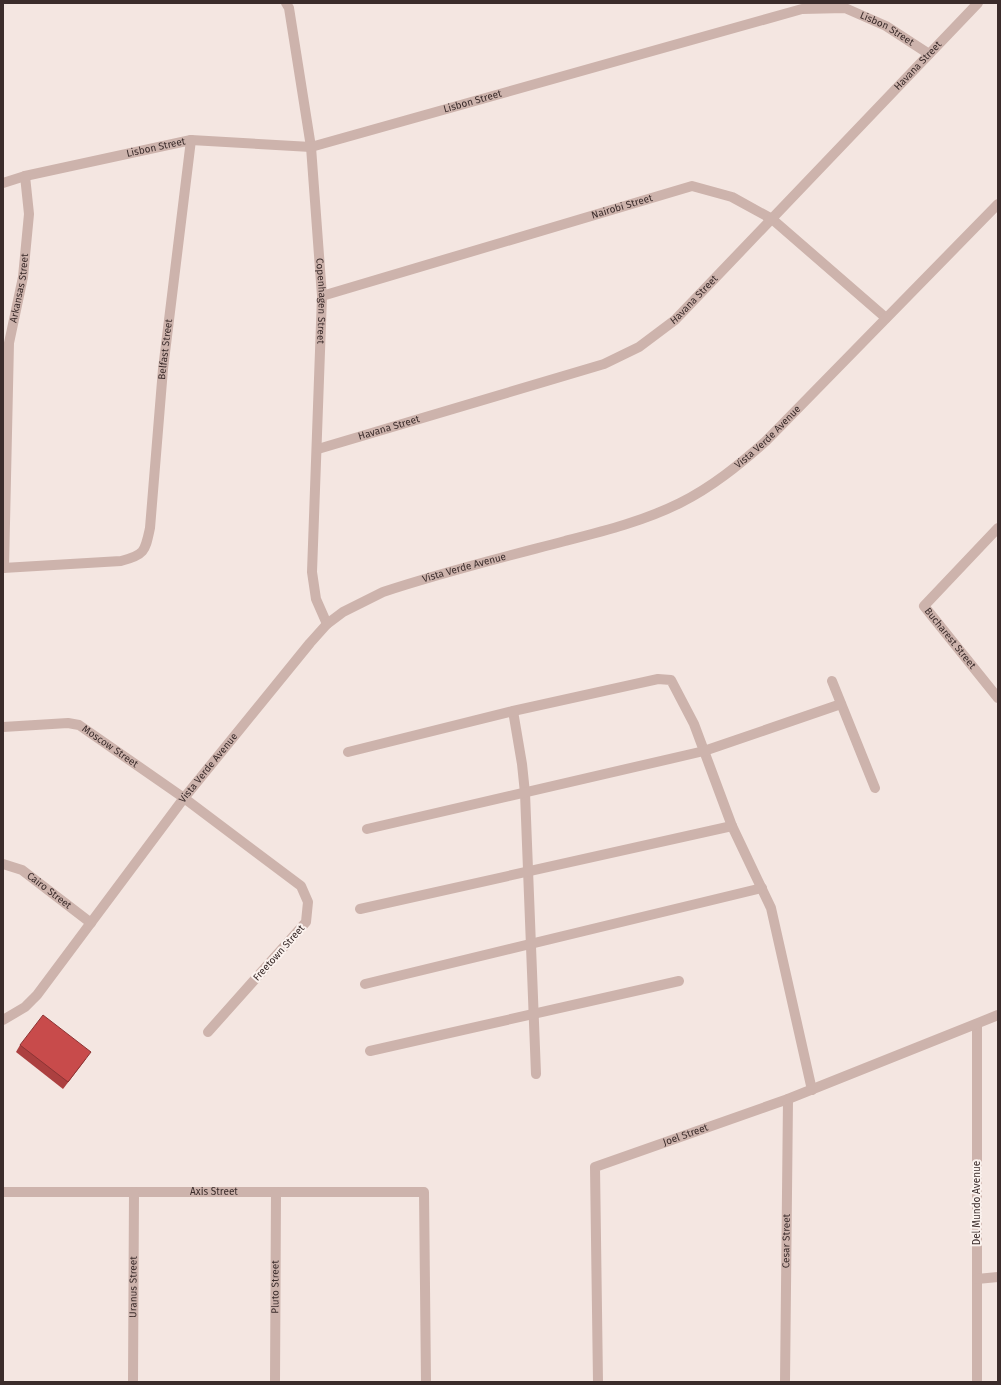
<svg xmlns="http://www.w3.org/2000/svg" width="1001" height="1385" font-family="'Fira Sans',sans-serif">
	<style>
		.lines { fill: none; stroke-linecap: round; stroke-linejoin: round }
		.minor { stroke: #cdb3ac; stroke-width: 10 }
		.tertiary { stroke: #cdb3ac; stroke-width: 10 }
		.wall { fill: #ac4040 }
		.building { fill: #c84b4b; stroke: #8c3434 }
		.labels { text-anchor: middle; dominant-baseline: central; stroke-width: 4; stroke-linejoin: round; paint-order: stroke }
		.street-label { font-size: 10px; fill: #3b2c2b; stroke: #fbf2ee }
	</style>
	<rect width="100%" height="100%" fill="#f4e6e1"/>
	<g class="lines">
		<g class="minor">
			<path id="s1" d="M286 3 289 8 311 147 322 296 312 572 316 599 327 624"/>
			<path id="s2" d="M3 183 25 176 191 140 311 147 802 9 845 8 886 26 929 54"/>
			<path id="s3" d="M322 296 692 186 732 197 772 219 886 318"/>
			<path id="s4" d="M318 449 604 364 639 347 675 320 978 3"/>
			<path id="s5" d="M998 528 924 606 998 698"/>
			<path id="s6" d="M3 568 121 561C145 555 145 551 150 528L163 369 191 140"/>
			<path id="s7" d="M4 568 9 343 23 277 29 214 25 176"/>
			<path d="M832 681 875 788"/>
			<path d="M513 711 522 764 525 793 536 1074"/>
			<path id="s8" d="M3 727 68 723 79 725 184 798 301 886 308 902 306 922 208 1032"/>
			<path d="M348 752 513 711 658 679 671 680 694 724 732 826 771 908 812 1090"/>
			<path d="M367 829 704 751 841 704"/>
			<path id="s9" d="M3 864 22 870 91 923"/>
			<path d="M360 909 732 826"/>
			<path d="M365 984 762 888"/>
			<path d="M977 1025V1382"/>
			<path d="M370 1051 679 981"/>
			<path id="s10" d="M3 1192H424L426 1382"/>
			<path d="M977 1279 998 1277"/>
			<path id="s11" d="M133 1382 134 1192"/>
			<path id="s12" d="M275 1382 276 1192"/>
			<path id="s13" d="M598 1382 595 1167 788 1099 998 1015"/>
			<path id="s14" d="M785 1382 788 1099"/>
		</g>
		<path class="tertiary" id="s15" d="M3 1020 25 1007 37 995 184 798 310 643 327 624 343 612 383 592C443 572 504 557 565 541 604 531 644 521 680 503 712 487 739 465 766 441L998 204"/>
	</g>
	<path class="wall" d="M20 1045 86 1059 63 1089 16 1052Z"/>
	<path class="building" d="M43 1015 91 1052 68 1082 20 1045Z"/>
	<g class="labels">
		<g class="street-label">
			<text stroke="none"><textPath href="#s2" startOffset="913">Lisbon Street</textPath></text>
			<text stroke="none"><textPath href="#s4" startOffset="734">Havana Street</textPath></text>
			<text stroke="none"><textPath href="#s2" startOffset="481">Lisbon Street</textPath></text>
			<text stroke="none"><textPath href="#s2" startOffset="157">Lisbon Street</textPath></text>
			<text stroke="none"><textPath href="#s3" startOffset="313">Nairobi Street</textPath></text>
			<text stroke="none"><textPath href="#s7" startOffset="281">Arkansas Street</textPath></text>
			<text stroke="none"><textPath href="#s4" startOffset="410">Havana Street</textPath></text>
			<text stroke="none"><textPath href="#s1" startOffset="301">Copenhagen Street</textPath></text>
			<text stroke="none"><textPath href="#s6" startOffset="346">Belfast Street</textPath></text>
			<text stroke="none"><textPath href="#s4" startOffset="74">Havana Street</textPath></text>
			<text stroke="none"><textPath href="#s15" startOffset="999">Vista Verde Avenue</textPath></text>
			<text stroke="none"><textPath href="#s15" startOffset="663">Vista Verde Avenue</textPath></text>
			<text stroke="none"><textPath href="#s5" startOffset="149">Bucharest Street</textPath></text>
			<text stroke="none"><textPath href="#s8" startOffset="114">Moscow Street</textPath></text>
			<text stroke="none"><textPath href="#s15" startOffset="327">Vista Verde Avenue</textPath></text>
			<text stroke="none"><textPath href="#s9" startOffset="54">Cairo Street</textPath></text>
			<text transform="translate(279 953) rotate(-48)">Freetown Street</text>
			<text stroke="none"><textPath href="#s13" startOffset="311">Joel Street</textPath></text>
			<text stroke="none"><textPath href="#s10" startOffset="211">Axis Street</textPath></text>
			<text transform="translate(977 1203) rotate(-90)">Del Mundo Avenue</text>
			<text stroke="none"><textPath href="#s14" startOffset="141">Cesar Street</textPath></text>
			<text stroke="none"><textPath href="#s11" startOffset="95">Uranus Street</textPath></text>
			<text stroke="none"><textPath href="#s12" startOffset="95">Pluto Street</textPath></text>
		</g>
	</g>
	<rect width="1001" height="1385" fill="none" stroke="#3b2c2b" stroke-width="8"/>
</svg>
